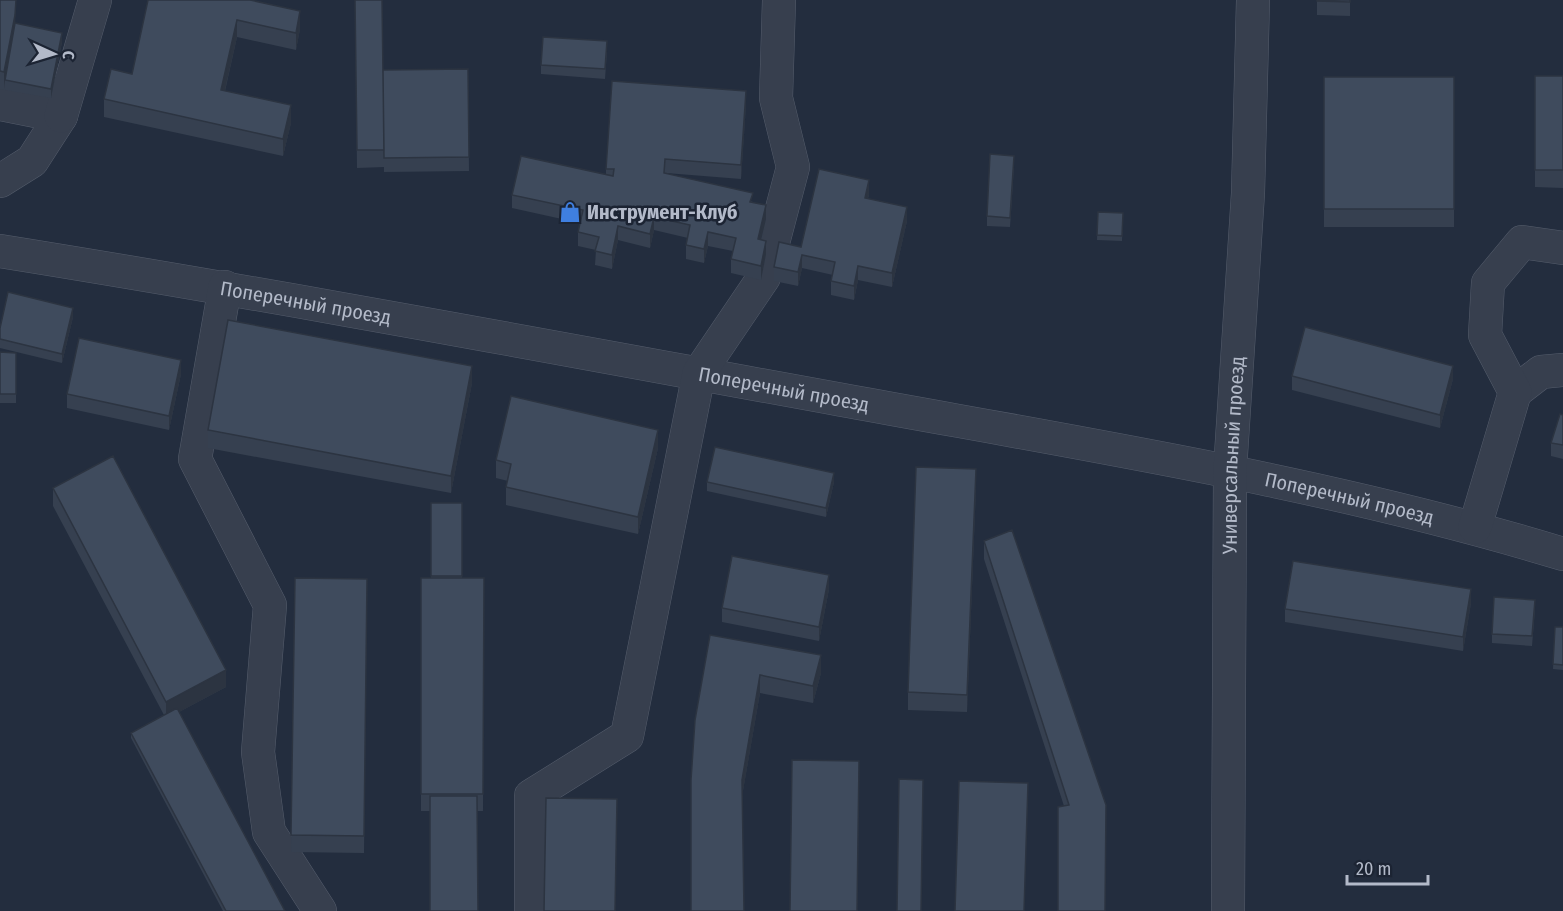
<svg xmlns="http://www.w3.org/2000/svg" width="1563" height="911" font-family="'Fira Sans Condensed',sans-serif">
	<style>
		.lines { fill: none; stroke-linecap: round; stroke-linejoin: round }
		.minor-casing { stroke: #555d6c; stroke-width: 34 }
		.minor { stroke: #373f4e; stroke-width: 33 }
		.wall { fill: #364050 }
		.shaded-wall { fill: #2c3441 }
		.building { fill: #3f4b5d; stroke: #2c3441; stroke-width: 1.5 }
		.labels { text-anchor: middle; dominant-baseline: central; stroke-width: 5; stroke-linejoin: round; paint-order: stroke }
		.poi-label { font-size: 20px; font-weight: bold; fill: #b3bac9; stroke: #1c2433; text-anchor: start }
		.street-label { font-size: 20px; fill: #b3bac9; stroke: #1c2433 }
	</style>
	<rect width="100%" height="100%" fill="#232d3e"/>
	<g class="lines">
		<defs>
			<g id="minor">
				<path d="M0 104 61 116 32 161 0 181"/>
				<path d="M61 116 95 0"/>
				<path id="s1" d="M0 251C287 297 573 351 859 403 1095 446 1333 484 1563 554"/>
				<path d="M225 287 195 459 270 605 258 752 269 832 320 911"/>
				<path d="M1515 392 1541 372 1563 370"/>
				<path d="M1475 527 1515 392 1485 335 1488 283 1522 242 1563 248"/>
				<path d="M531 911V796L627 736 699 373 764 277 793 167 776 98 779 0"/>
				<path id="s2" d="M1228 911 1230 470 1248 193 1253 0"/>
			</g>
		</defs>
		<use href="#minor" class="minor-casing"/>
		<use href="#minor" class="minor"/>
	</g>
	<path class="wall" d="M0 0 15 23 62 42 51 98 0 89Z
		M148 0 300 29 296 50 237 37 225 91 291 123 283 156 104 117V99L132 74Z
		M355 0 383 77 468 69 469 171 384 172V160V167L357 168Z
		M1317 0H1350V16L1317 15Z
		M607 51 605 79 541 74V65Z
		M1535 76H1563V188L1535 187Z
		M1324 77H1454V227H1324Z
		M746 105 741 179 666 173 753 202 766 219 762 240 766 254 761 280 731 273V259L733 251 708 246 704 263 686 259V245L688 238 654 230 650 248 618 240 612 269 595 265 596 250 578 246V232L580 223 512 208V195L606 175V169Z
		M1014 165 1010 227 987 226V216Z
		M869 194 868 199 907 221 892 287 858 280 854 300 831 295V281L833 275 802 268 798 286 774 281V267Z
		M1098 212 1123 213 1122 241 1097 240Z
		M73 317 62 363 0 348V328Z
		M0 352 16 353V403H0Z
		M181 374 169 430 67 408V394Z
		M1292 376 1453 379 1440 428 1292 390Z
		M472 383 451 493 208 448V430Z
		M1563 415V459L1551 456V443Z
		M658 448 638 534 506 505V487L508 481 496 478V460Z
		M707 482H834L826 517 707 491Z
		M976 487 967 712 908 710V692Z
		M53 488 226 687 179 712 285 911H223L131 738V733L164 715 53 506Z
		M431 503H462V578H484L483 811H421V578H431Z
		M984 541 1106 805 1064 806 984 559Z
		M295 578 367 579 364 853 291 852Z
		M829 589 819 641 722 622V608Z
		M1471 603 1463 651 1285 622V609Z
		M1535 609 1532 646 1492 643V634Z
		M1555 627H1563V670L1553 669Z
		M710 635 821 673 813 703 760 693 742 796Z"/>
	<path class="shaded-wall" d="M16 0 15 33 5 80 4 89V72Z
		M300 11V29L296 50V33Z
		M237 20V37L221 107V90Z
		M62 33V42L51 98V89Z
		M746 91V105L741 179V165Z
		M291 105V123L283 156V139Z
		M869 180V194L865 212V198Z
		M766 205V219L758 253V239Z
		M907 207V221L892 287V273Z
		M654 217V230L650 248V234Z
		M618 226V240L612 269V255Z
		M708 232V246L704 263V249Z
		M766 241V254L761 280V266Z
		M802 255V268L798 286V272Z
		M858 266V280L854 300V286Z
		M73 308V317L62 363V354Z
		M181 360V374L169 430V416Z
		M472 366V383L451 493V476Z
		M1453 366V379L1440 428V415Z
		M658 430V448L638 534V517Z
		M976 469V487L967 712V695Z
		M834 473V482L826 517V508Z
		M829 575V589L819 641V627Z
		M1471 589V603L1463 651V637Z
		M821 655V673L813 703V686Z
		M226 670V687L166 719V702Z
		M760 675V693L742 797V780Z"/>
	<path class="building" d="M0 0H16L15 15 4 72 0 71Z
		M148 0H250L300 11 296 33 237 20 221 90 291 105 283 139 104 99 111 69 132 74Z
		M355 0H382L384 150H357Z
		M1317 0H1350V2L1317 1Z
		M15 23 62 33 51 89 5 80Z
		M543 37 607 41 605 69 541 65Z
		M468 69 469 157 384 158 383 70Z
		M1535 76H1563V170H1535Z
		M1324 77H1454V209H1324Z
		M612 81 746 91 741 165 665 159 664 173 753 193 750 202 766 205 758 239 766 241 761 266 731 259 736 238 708 232 704 249 686 245 690 225 654 217 650 234 618 226 612 255 595 251 599 237 578 232 583 210 512 195 521 156 613 176 614 169H606Z
		M990 154 1014 156 1010 218 987 216Z
		M819 169 869 180 865 198 907 207 892 273 858 266 854 286 831 281 835 262 802 255 798 272 774 267 779 242 801 247Z
		M1098 212 1123 213 1122 236 1097 235Z
		M8 292 73 308 62 354 0 339V328Z
		M228 320 472 366 451 476 208 430Z
		M1305 327 1453 366 1440 415 1292 376Z
		M79 338 181 360 169 416 67 394Z
		M0 352 16 353V394H0Z
		M511 396 658 430 638 517 506 487 511 464 496 460Z
		M1560 414 1563 415V445L1551 443Z
		M715 447 834 473 826 508 707 482Z
		M113 456 226 670 166 702 53 488Z
		M916 467 976 469 967 695 908 692Z
		M431 503H462V576H431Z
		M1012 530 1106 805 1105 911H1058V807L1069 805 984 541Z
		M732 556 829 575 819 627 722 608Z
		M1293 561 1471 589 1463 637 1285 609Z
		M295 578 367 579 364 836 291 835Z
		M421 578H484L483 794H421Z
		M1494 597 1535 600 1532 636 1492 634Z
		M1555 627H1563V665L1553 664Z
		M710 635 821 655 813 686 760 675 742 780 744 911H691V780L695 720Z
		M177 708 285 911H226L131 733Z
		M792 760 859 761 857 911H790Z
		M899 779 923 780 921 911H897Z
		M959 781 1028 783 1024 911H955Z
		M430 796H477L478 911H430Z
		M546 798 617 799 615 911H544Z"/>
	<defs>
		<symbol id="shop-bare" viewBox="-9 -9 18 18"><path d="M-5-2.5h2.3a2.7 3.5 0 0 1 5.4 0H5L5.5 6h-11ZM-1.5-2.5h3a1.5 2.3 0 0 0-3 0Z" fill="#3f7fe0" stroke="#1c2433" stroke-width="2.5" paint-order="stroke"/></symbol>
	</defs>
	<g fill-rule="evenodd">
		<use href="#shop-bare" x="555" y="197" width="30" height="30"/>
	</g>
	<g class="labels">
		<g class="poi-label">
			<text x="587" y="212">Инструмент-Клуб</text>
		</g>
		<g class="street-label">
			<text stroke="none"><textPath href="#s1" startOffset="310">Поперечный проезд</textPath></text>
			<text stroke="none"><textPath href="#s1" startOffset="796">Поперечный проезд</textPath></text>
			<text stroke="none"><textPath href="#s2" startOffset="456">Универсальный проезд</textPath></text>
			<text stroke="none"><textPath href="#s1" startOffset="1372">Поперечный проезд</textPath></text>
		</g>
	</g>
	<g transform="translate(54 54) rotate(94)" stroke="#1c2433" stroke-width="4.5" paint-order="stroke">
	<path d="M0-4.5L10 22L0 15L-10 22Z" fill="#b3bac9"/>
	<text y="-9" font-size="16" font-weight="bold" text-anchor="middle" fill="#b3bac9">С</text>
	</g>
	<path d="M1347 875v9h81v-9" fill="none" stroke="#b3bac9" stroke-width="3"/>
	<text x="1356" y="875" font-size="18" fill="#b3bac9" stroke="#1c2433" stroke-width="4.5" paint-order="stroke">20 m</text>
</svg>
